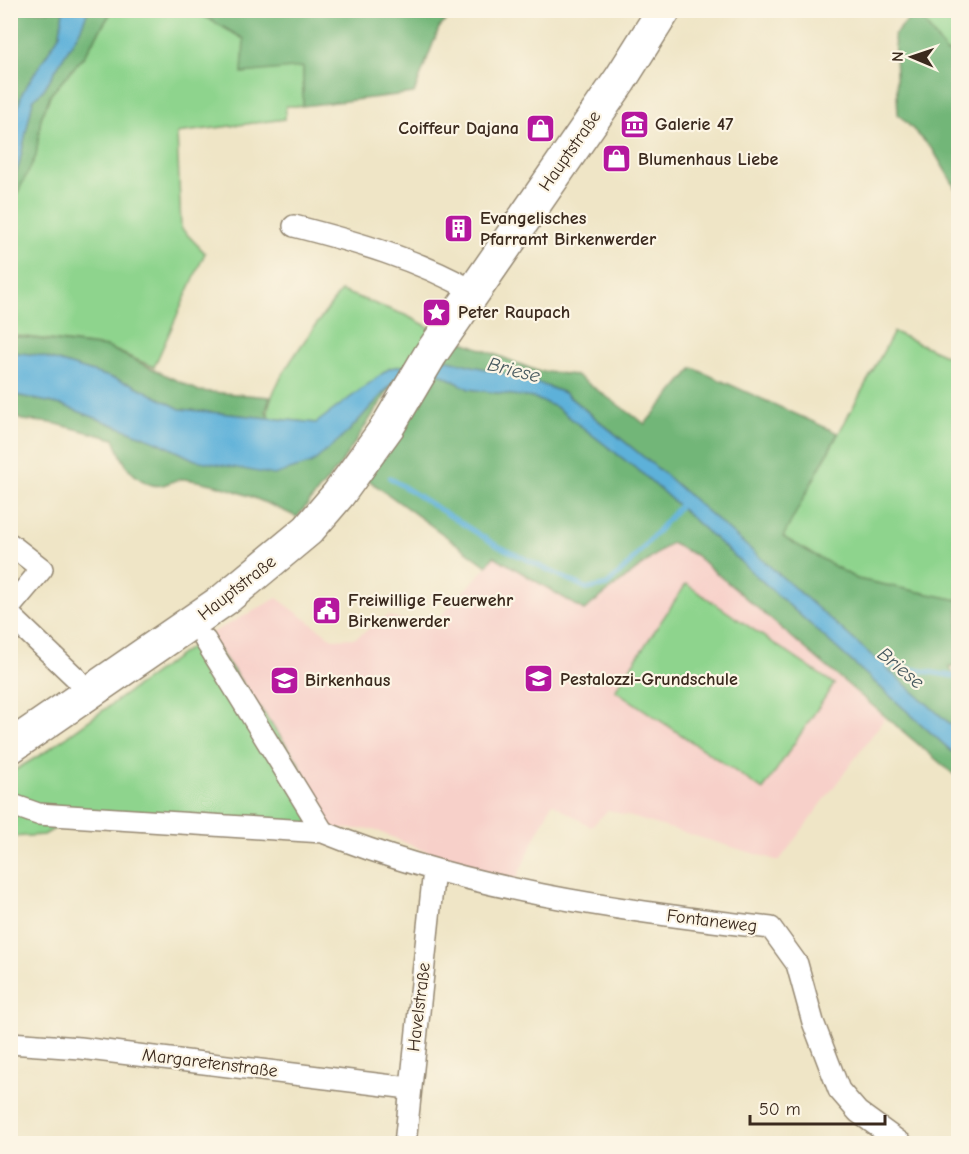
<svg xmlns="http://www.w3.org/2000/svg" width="969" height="1154" font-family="'Comic Neue',sans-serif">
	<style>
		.built { fill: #f7d0c9 }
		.green { fill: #8ed48d; stroke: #647f56; stroke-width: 1.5 }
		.forest { fill: #72b678; stroke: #56704b; stroke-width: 1.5 }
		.water { fill: #5db1d9; stroke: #4c6e7c; stroke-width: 1.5 }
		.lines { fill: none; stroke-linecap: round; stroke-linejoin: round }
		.stream { stroke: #5db1d9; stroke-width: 5 }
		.minor-casing { stroke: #958872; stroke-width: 24 }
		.primary-casing { stroke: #958872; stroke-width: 36 }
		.minor { stroke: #fff; stroke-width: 21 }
		.primary { stroke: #fff; stroke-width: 33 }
		.labels { text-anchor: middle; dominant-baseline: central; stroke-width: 4.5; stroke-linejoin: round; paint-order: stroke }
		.poi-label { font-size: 18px; font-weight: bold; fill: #3b2a1e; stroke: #fcf5e5; text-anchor: start }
		.street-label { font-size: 18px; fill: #3b2a1e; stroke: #fcf5e5 }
		.water-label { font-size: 20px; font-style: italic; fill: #47595f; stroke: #fcf5e5 }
	</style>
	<rect width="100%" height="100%" fill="#fcf5e5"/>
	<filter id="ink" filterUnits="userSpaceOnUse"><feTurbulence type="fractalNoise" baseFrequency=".0167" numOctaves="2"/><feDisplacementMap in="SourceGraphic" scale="12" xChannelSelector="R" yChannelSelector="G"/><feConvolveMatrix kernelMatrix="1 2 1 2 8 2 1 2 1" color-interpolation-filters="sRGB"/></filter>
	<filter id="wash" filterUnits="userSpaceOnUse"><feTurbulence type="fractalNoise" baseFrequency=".008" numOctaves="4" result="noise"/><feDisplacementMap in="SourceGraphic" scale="24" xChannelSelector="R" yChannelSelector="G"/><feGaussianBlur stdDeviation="1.35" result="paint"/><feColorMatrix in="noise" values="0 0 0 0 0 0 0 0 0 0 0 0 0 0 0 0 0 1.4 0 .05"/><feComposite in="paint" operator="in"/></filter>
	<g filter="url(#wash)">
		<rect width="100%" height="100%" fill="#efe5c6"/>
		<path class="built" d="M671 543 695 555 885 718 779 861 608 810 591 827 552 803 515 881 465 868 373 829H327L208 635 277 598 333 639 356 638 387 616 428 625 440 617 487 566 493 556 584 610Z"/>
		<path class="green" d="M112 11H195L244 39 303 67V106H286L285 119 177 133 181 228 205 253 154 367 107 347 11 335 10 206 35 156 41 118 51 94 84 56Z
			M916 11H958V53L946 52Z
			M341 291 405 315 443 334 444 359 390 368 317 423 269 418C260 393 325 314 341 291Z
			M894 332 958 361V600L857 579 782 537Z
			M686 584 834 684 763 790 615 690Z
			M208 635 297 760 327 829 64 823 44 835 11 837 10 773 42 754Z"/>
		<path class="forest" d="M10 11H63L60 34 22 93 13 125 10 123Z
			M88 11H112L84 56 51 94 41 118 36 156 11 206V187L19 165 33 100 44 89 80 30Z
			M195 11H455L439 28 414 93 303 106V67L242 73 244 39Z
			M916 11 946 52 958 53V192L933 150 898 114 894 35Z
			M443 334 537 371 576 375 645 424 693 368 838 433 783 537 857 579 958 600V667L949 666 958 682V731L662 472 565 393 530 380 444 359Z
			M11 336 107 347 199 391 270 397 266 411 269 418 180 409 132 384 38 355 11 352Z
			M437 372 469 389 534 398 556 407 643 474 958 757V778L695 555 671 543 584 610 494 556 487 566 367 479Z
			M396 379 340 465 297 517C263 501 223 483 184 479 170 478 164 492 145 482 127 473 121 457 114 439L53 423 22 420 11 414 10 394 62 405 158 442 195 460 347 433Z"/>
		<path class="water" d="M63 11H88L80 30 44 89 33 100 19 165 11 187 13 125 22 93 60 34Z
			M10 352 38 355 132 384 180 409 316 423 390 368 444 359 530 380 564 393 662 472 958 731V757L643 474 556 407 534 398 469 389 437 372 396 379 347 433 312 463 274 475 195 460 158 442 62 405 11 394Z"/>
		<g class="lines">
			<path class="stream" d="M390 478 496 545 588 589 607 585 629 564 683 502
				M877 663 958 677"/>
		</g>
	</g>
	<g filter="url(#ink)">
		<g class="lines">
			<defs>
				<path id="minor" d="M294 226C356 242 417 259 473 291
					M10 544 42 569 10 607
					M10 615 76 678 89 695
					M205 640 323 832
					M10 804 38 814 323 832C465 889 619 911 771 928L797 964 813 1022 839 1090 858 1112 902 1144
					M10 1043 80 1048 409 1088
					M405 1144 434 870"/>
				<path id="primary" d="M10 747 225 599 308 530 338 495 388 426 430 355 620 80 664 10"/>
			</defs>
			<use href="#minor" class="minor-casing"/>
			<use href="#primary" class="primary-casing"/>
			<use href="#minor" class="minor"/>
			<use href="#primary" class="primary"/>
		</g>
	</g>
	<defs>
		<symbol id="museum-square" viewBox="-11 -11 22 22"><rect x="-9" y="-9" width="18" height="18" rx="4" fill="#b5179e" stroke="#fcf5e5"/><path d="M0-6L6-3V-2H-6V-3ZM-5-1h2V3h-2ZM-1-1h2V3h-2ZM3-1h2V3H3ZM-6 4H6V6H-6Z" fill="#fff"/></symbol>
		<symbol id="shop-square" viewBox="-11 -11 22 22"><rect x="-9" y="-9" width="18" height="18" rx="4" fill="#b5179e" stroke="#fcf5e5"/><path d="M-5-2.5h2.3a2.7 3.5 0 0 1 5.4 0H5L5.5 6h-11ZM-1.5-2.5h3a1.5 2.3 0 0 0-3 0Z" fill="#fff"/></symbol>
		<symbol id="building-square" viewBox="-11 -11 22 22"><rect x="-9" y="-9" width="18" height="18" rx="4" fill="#b5179e" stroke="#fcf5e5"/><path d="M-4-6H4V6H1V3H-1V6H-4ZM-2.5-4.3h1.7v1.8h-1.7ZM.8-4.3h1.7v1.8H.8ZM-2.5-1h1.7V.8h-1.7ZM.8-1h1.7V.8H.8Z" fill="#fff"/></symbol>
		<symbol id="sight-square" viewBox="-11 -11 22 22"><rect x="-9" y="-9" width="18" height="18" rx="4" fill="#b5179e" stroke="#fcf5e5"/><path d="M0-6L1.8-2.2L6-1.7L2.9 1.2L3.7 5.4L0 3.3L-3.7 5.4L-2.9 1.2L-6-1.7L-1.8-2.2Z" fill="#fff"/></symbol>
		<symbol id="civic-square" viewBox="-11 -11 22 22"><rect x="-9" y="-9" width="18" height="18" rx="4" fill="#b5179e" stroke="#fcf5e5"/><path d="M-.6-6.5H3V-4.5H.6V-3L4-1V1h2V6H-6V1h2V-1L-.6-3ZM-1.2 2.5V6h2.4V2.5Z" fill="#fff"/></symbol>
		<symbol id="school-square" viewBox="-11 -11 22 22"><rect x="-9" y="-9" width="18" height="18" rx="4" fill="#b5179e" stroke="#fcf5e5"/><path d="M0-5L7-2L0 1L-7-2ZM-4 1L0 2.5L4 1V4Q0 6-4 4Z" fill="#fff"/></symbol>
	</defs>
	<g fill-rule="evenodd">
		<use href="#museum-square" x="618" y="108" width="33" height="33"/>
		<use href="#shop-square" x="524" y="112" width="33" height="33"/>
		<use href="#shop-square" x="600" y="142" width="33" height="33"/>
		<use href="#building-square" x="442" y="212" width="33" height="33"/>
		<use href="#sight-square" x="420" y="296" width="33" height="33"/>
		<use href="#civic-square" x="310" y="594" width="33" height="33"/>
		<use href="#school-square" x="522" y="662" width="33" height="33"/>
		<use href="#school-square" x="268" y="664" width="33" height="33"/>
	</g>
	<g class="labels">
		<g class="poi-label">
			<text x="655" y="124">Galerie 47</text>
			<text x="519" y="128" text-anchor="end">Coiffeur Dajana</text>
			<text x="638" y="159">Blumenhaus Liebe</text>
			<text x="480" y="218">Evangelisches<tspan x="480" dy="21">Pfarramt Birkenwerder</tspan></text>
			<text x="458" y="312">Peter Raupach</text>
			<text x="348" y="600">Freiwillige Feuerwehr<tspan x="348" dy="21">Birkenwerder</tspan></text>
			<text x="560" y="679">Pestalozzi-Grundschule</text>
			<text x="305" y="680">Birkenhaus</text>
		</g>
		<g class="street-label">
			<text transform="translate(570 151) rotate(-55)">Hauptstraße</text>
			<text transform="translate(237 588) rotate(-38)">Hauptstraße</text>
			<text transform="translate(712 921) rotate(7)">Fontaneweg</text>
			<text transform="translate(419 1007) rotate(-83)">Havelstraße</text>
			<text transform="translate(210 1063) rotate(7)">Margaretenstraße</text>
		</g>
		<g class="water-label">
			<text transform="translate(514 370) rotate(14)">Briese</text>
			<text transform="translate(901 668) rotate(39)">Briese</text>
		</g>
	</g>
	<rect width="969" height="1154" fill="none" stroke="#fcf5e5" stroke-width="36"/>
	<g transform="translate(912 57) rotate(272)" stroke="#fcf5e5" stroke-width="4.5" paint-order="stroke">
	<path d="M0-4.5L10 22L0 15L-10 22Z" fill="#3b2a1e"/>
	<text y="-9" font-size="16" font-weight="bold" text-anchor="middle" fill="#3b2a1e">N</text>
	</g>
	<path d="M750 1115v9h135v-9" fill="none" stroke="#3b2a1e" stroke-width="3"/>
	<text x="759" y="1115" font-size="18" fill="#3b2a1e" stroke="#fcf5e5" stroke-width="4.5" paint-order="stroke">50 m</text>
</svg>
